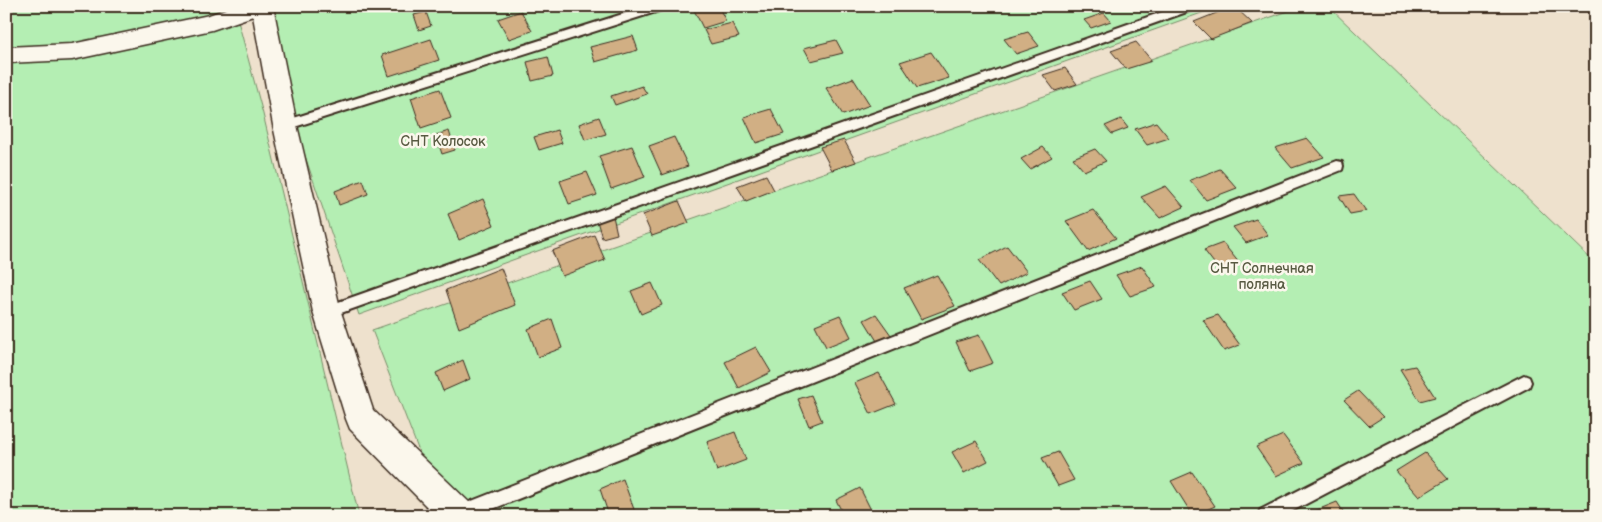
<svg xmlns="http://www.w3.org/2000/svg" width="1602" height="522" font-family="'Balsamiq Sans',sans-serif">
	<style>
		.green { fill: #b4eeb3; stroke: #788c68 }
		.building { fill: #d1af84; stroke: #3b2a1e }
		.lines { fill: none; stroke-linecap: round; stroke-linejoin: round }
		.lane-casing { stroke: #3b2a1e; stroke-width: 4 }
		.street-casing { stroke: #3b2a1e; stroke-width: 3 }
		.lane { fill: #fbf7ec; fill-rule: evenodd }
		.street { fill: #fbf7ec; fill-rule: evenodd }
		.labels { text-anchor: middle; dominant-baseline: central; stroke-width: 5; stroke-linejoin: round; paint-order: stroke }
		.park-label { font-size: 14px; fill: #595b43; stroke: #fbf7ec }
	</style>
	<rect width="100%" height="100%" fill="#eee1cd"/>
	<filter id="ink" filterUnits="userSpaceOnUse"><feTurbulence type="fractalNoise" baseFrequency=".02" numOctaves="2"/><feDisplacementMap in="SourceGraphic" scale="10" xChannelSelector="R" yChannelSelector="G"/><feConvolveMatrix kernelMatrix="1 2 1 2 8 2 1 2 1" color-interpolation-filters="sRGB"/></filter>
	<g filter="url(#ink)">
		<path class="green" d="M6 6H234L263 114 359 516H6Z
			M254 6H1221L359 315Z
			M1303 6H1328L1596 264V516H444L372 330Z"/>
		<path class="building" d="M709 6H718L726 21 703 28 694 10Z
			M1234 6 1252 23 1211 39 1194 22Z
			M521 11 532 31 509 39 498 19Z
			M426 12 431 26 419 30 414 15Z
			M1104 13 1111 21 1091 28 1084 20Z
			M732 23 739 37 711 44 704 30Z
			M1028 32 1039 46 1016 54 1004 39Z
			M633 36 638 50 595 62 590 47Z
			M431 39 439 60 389 76 382 55Z
			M836 40 843 53 811 61 804 48Z
			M1136 42 1152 61 1126 69 1111 51Z
			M931 52 949 78 917 88 900 62Z
			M548 57 553 76 532 81 527 62Z
			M1065 68 1077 84 1055 91 1043 75Z
			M853 78 870 105 843 115 826 88Z
			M642 86 647 94 615 105 611 96Z
			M440 89 451 118 421 128 411 98Z
			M771 109 784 134 756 143 744 117Z
			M599 117 606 134 585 140 579 124Z
			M1121 119 1128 128 1112 134 1105 126Z
			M1156 122 1169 138 1147 145 1135 129Z
			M557 130 562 143 539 150 534 137Z
			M449 131 455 150 442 154 436 135Z
			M674 137 688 166 662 175 649 146Z
			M1307 138 1324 157 1292 168 1275 148Z
			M844 140 856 162 832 170 820 147Z
			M632 146 645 177 611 189 599 156Z
			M1043 147 1052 157 1030 169 1021 159Z
			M1095 149 1106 161 1084 171 1073 158Z
			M1220 169 1237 188 1206 200 1190 180Z
			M587 172 597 195 569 204 560 181Z
			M766 175 774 190 746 201 737 186Z
			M363 180 368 194 339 205 335 191Z
			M1166 186 1184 207 1160 218 1141 197Z
			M1354 194 1366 211 1350 214 1339 196Z
			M483 199 494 225 459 240 448 214Z
			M679 201 689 223 652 236 643 215Z
			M1093 210 1116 238 1088 251 1066 221Z
			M613 216 617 234 602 238 597 221Z
			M1256 219 1268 235 1246 243 1233 227Z
			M594 235 605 260 562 276 552 251Z
			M1223 243 1240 264 1220 271 1204 250Z
			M1007 246 1027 272 999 286 979 260Z
			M1142 266 1156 287 1130 296 1116 275Z
			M501 268 515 305 459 328 446 290Z
			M937 275 955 306 921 319 904 288Z
			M1090 281 1102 299 1074 310 1062 292Z
			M652 283 662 305 641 314 631 291Z
			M876 314 891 335 877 341 864 320Z
			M840 315 851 337 826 347 815 325Z
			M1218 315 1240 345 1224 351 1203 320Z
			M552 319 562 348 538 357 528 329Z
			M979 335 993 363 970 371 956 342Z
			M756 347 771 372 739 388 725 362Z
			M463 360 470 379 443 391 436 373Z
			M1415 366 1435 397 1420 401 1400 369Z
			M879 373 896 404 871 414 855 383Z
			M1358 391 1383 417 1369 426 1344 400Z
			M811 395 822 421 809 426 798 399Z
			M735 432 746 460 717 471 707 442Z
			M1283 435 1304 463 1276 476 1256 447Z
			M976 441 988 461 964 473 952 452Z
			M1058 452 1074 480 1058 486 1042 458Z
			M1425 453 1448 479 1419 497 1396 471Z
			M1192 472 1215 506 1193 516 1171 481Z
			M623 479 636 515 609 516 600 489Z
			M860 488 872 512 865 516H844L836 500Z
			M1337 502 1346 516H1314L1312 512Z"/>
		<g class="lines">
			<defs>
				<path id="lane" d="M648 6H666L665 9 285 130 281 128 279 125 281 122Z
					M1179 6H1196L1195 9 327 318 322 316 320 312 322 308 327 306Z
					M1337 161 1342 162 1343 166 1342 170 475 516H452L451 514 453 508 459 506Z
					M1524 375 1529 377 1531 382 1529 387 1283 516H1258L1260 510Z"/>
				<path id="street" d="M234 6H273L297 125 341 312 373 410 471 504 475 516H436L350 429 346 419 313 312 273 125 253 16 212 30 72 60 6 63V47L72 44 209 15Z"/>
			</defs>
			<use href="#lane" class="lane-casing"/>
			<use href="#street" class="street-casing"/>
			<use href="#lane" class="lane"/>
			<use href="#street" class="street"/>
		</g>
	</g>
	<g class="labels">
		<g class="park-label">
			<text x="443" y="141">СНТ Колосок</text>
			<text x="1262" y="268">СНТ Солнечная<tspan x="1262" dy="16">поляна</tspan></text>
		</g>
	</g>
	<rect width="1602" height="522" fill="none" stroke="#fbf7ec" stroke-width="25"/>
	<rect x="12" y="12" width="1577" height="497" fill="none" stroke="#3b2a1e" stroke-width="2" filter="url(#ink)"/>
</svg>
